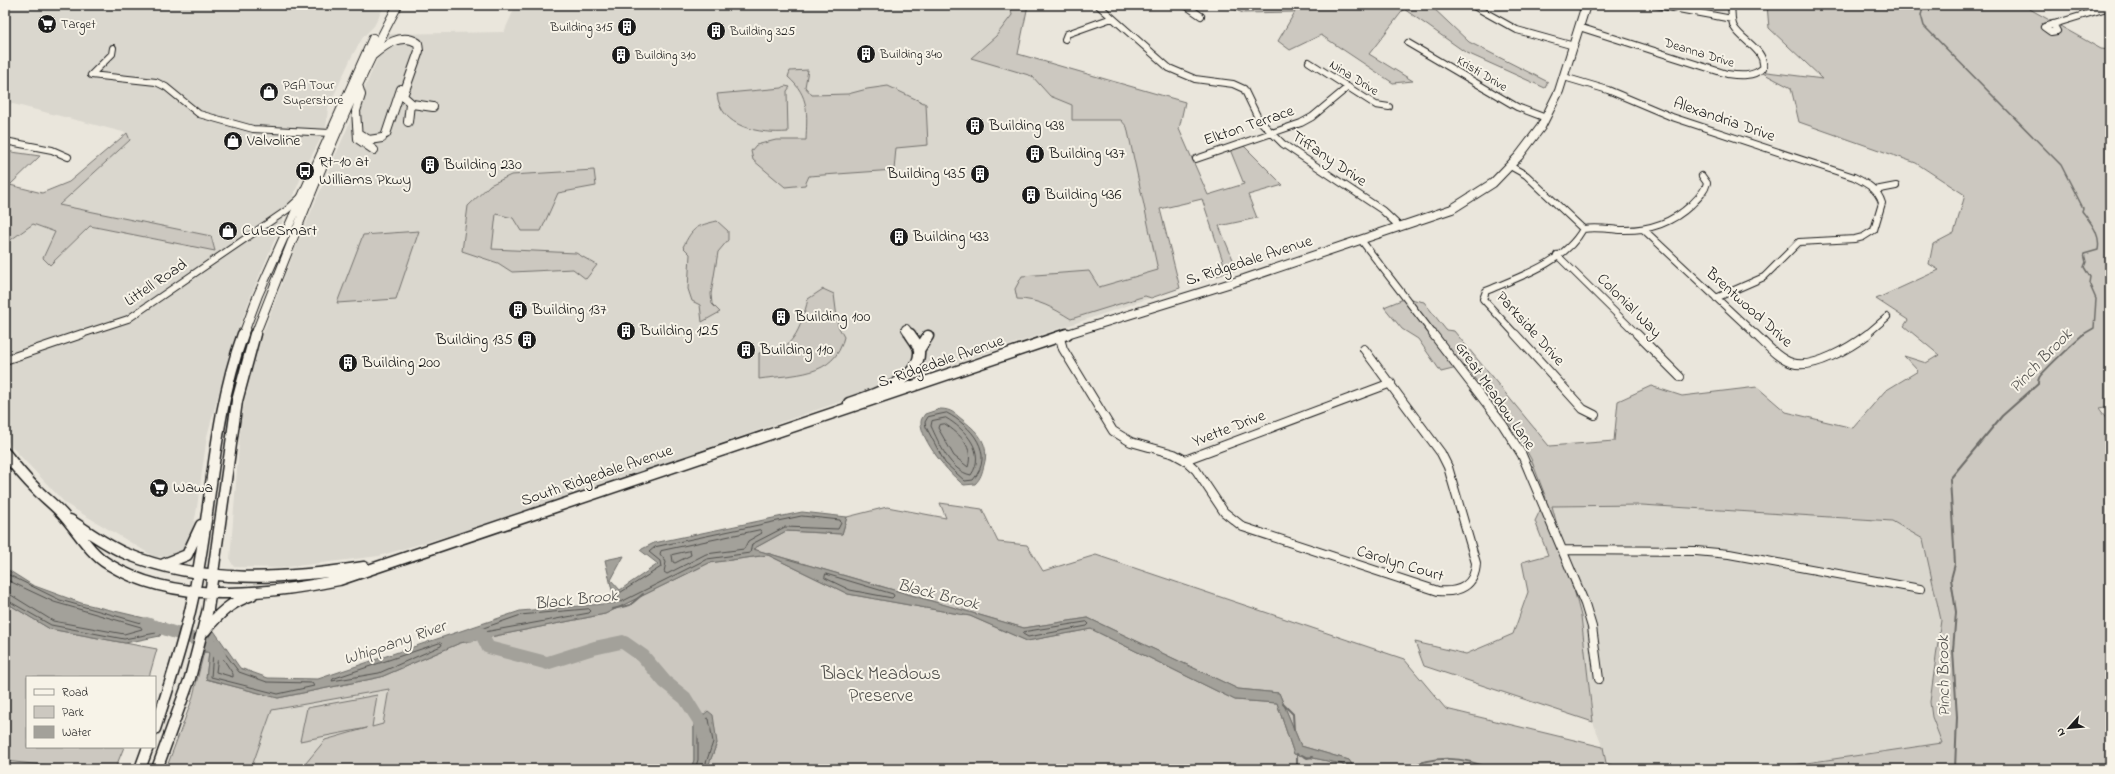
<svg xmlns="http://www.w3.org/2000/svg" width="2115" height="774" font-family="'Indie Flower',sans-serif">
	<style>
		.built { fill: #dad7ce }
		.green { fill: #ccc8c0; stroke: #74726e }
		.water { fill: #a3a19a; stroke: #6d6c68 }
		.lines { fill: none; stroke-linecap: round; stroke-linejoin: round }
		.shore { stroke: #52514e; stroke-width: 1 }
		.stream-far1 { stroke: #6d6c68; stroke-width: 1.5 }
		.stream { stroke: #6d6c68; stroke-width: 2 }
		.river { fill: #a3a19a; fill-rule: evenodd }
		.minor-far1-casing { stroke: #1c1c1c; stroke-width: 8 }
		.minor-casing { stroke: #1c1c1c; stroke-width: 10 }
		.major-far1-casing { stroke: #1c1c1c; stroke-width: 10 }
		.major-casing { stroke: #1c1c1c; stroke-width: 13 }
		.minor-far1 { stroke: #f7f3e8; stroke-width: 6 }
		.minor { stroke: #f7f3e8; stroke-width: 8 }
		.major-far1 { stroke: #f7f3e8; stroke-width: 8 }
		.major { stroke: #f7f3e8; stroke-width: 10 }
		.labels { text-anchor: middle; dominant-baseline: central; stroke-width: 4; stroke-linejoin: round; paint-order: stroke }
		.far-poi-label { font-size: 13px; fill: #1c1c1c; stroke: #f7f3e8; text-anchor: start }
		.far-street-label { font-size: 13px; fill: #1c1c1c; stroke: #f7f3e8 }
		.street-label { font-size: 16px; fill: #1c1c1c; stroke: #f7f3e8 }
		.poi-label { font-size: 16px; fill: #1c1c1c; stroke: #f7f3e8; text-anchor: start }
		.water-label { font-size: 17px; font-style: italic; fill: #52514e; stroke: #f7f3e8 }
		.near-park-label { font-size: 19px; fill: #51504d; stroke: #f7f3e8 }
	</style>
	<rect width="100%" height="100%" fill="#eae6dc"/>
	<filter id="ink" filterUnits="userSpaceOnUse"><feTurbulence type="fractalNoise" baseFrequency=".025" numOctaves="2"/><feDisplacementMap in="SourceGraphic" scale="8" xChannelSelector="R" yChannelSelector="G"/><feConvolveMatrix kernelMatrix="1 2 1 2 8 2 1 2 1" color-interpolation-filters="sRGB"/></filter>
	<g filter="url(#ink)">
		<path class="built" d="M5 5H385L374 26 363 37 352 56 328 108 326 129 306 166 252 293 230 353 207 436 196 514 188 546 178 556 155 557 66 504 10 445 5 437V244L33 224 55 232 43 258 50 265 90 226 215 250 210 236 58 205 130 140 127 133 5 102Z
			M516 5H1028L1018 54 1185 102 1160 209 1180 288 819 409 518 515 379 556 280 568 234 567 230 560 241 419 255 354 295 249 388 34 504 32Z
			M1642 505 1892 521 1923 539 1941 620 1930 702 1932 717 1942 743 1793 765 1623 769 1606 763 1603 747 1593 722 1581 616 1552 506Z
			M389 688 383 724 325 740 301 769H229L252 766 272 710Z"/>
		<path class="green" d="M1010 5H1028L1018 54 1185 102 1179 129 1208 195 1244 184 1229 147 1242 144 1283 185 1248 195 1257 218 1219 226 1237 269 1217 276 1224 264 1202 199 1160 209 1180 288 1151 298 1145 296 1071 319C1053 308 1038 299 1017 299L1015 289 1022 276 1089 271 1099 287 1158 270 1127 127 1121 120H1072V105L1050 96 1032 76 971 58 996 36 1012 15Z
			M1223 5H1430L1469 42 1548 82 1545 88 1465 52 1404 9 1369 54 1413 81 1393 83 1321 35 1290 50 1278 41 1295 12 1243 13Z
			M1767 5H2029L2028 8 2101 49 2110 50V407L2099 409 2110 424V769H1656L1793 765 1942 743 1932 717 1930 702 1941 620 1923 539 1892 521 1642 505 1552 506 1581 616 1593 722 1424 666 1415 642 1466 654 1513 634 1528 592 1522 562 1548 555 1535 521 1546 498 1531 459 1518 435 1465 366 1441 372 1418 339 1402 329 1384 307 1406 298 1424 302 1446 330 1454 331 1549 446 1614 441 1618 401 1651 386 1682 396 1757 387 1786 412 1853 428 1885 391 1918 371 1904 356 1926 363 1939 355 1904 326 1908 320 1876 299 1939 270 1929 264 1933 244 1954 233 1965 195 1916 163 1799 122 1791 88 1759 71 1823 79 1769 28Z
			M808 70 805 87 812 95 848 94 867 89 888 86 926 104 928 145 896 148 894 170 809 176 805 185 785 187 753 160 751 151 756 145 776 140H806C807 114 810 96 788 77L790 71Z
			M785 86 790 87 787 91 788 132C759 134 721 128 717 94L782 88Z
			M127 133 130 140 59 205 211 236 215 251 90 226 50 265 43 258 55 232 33 224 5 244V151L40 156 10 185 42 193 69 182Z
			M594 170 596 186 558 193 541 231H521L513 218 496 214 492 249 576 253 597 265 586 279 573 269 512 272 498 263 462 251 468 206 490 185 511 175Z
			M717 221 728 231V240L718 252 711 294 712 304 720 312 702 322 700 305 692 301 688 289 690 254 683 247C693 227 696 226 717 221Z
			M419 231 396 299 337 303 363 235Z
			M823 289 834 294 838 326 844 337C835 378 793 374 759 379V353C793 354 801 328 808 299Z
			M940 503 982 509 998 542 1027 545 1043 571 1096 555 1404 659 1446 709 1603 747 1606 763 1623 769H1355L1349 760 1301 746 1279 693 1238 689 1088 618 1024 628 753 549 786 531 842 534 847 517 887 507 946 518Z
			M768 555 848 594 970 616 1027 641 1091 629 1235 700 1277 703 1294 754 1342 764 1346 769H707L717 743 694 723V760L691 769H301L325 740 367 728 300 741 307 708 377 695 372 727 383 724 389 689 272 710 252 766 229 769H166L192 700 204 652H209L206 679 278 698 381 677 460 643 605 614 709 563Z
			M5 602 50 629 157 649 149 677H27V747H124L115 769H81L5 761Z"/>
		<path class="water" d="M940 409C952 409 955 414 964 421 979 433 990 445 984 465 982 473 981 478 975 484L964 485C950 475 920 440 921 422 921 419 923 417 925 414Z
			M802 512 847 517 842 534 786 531 753 549 1024 628 1088 618 1238 689 1279 693 1301 746 1349 760 1355 769H1346L1342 764 1294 754 1277 703 1235 700 1091 629 1027 641 970 616 848 594 768 555 709 563 605 614 460 643 381 677 278 698 206 679 209 652H204L212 628 240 668 268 678 318 679 520 611 615 603 605 560 624 556 611 580 620 590 658 564 640 550 654 543Z
			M5 568 32 585 81 603 165 623 160 636 125 643 50 629 5 602Z
			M708 711 713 715 717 743 707 769H691L694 760V723Z"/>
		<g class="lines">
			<path class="shore" d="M947 413C971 426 996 453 973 480L965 481 945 463 926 427 925 422 928 417Z
				M946 418C965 429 987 452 971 475 950 471 939 443 931 426L932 421Z
				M945 424C961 435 974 447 968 467L954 456 938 428 939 425Z
				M802 516 840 520 841 523 838 529 785 527 752 544 750 553 707 559 621 602 619 601 618 594 661 567 660 561 649 552 655 547Z
				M760 530 762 533 748 541 744 549 706 554 667 574 664 572 666 562 660 554 661 551Z
				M690 551 691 555 675 563 673 562 672 555Z
				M5 573 60 600 159 628 156 633 124 639 51 625 5 599
				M826 574 893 594 894 596 892 598 850 590 825 578Z
				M5 579 54 602 141 627 142 629 124 634 53 621 11 595 5 594
				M589 609 591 611 589 613 468 635 469 633 521 615Z
				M1087 622 1089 624 1087 626 1028 637 1023 634 1024 632Z
				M215 640 239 672 267 682 312 683 314 686 278 694 211 677 213 653 210 647 212 641Z
				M440 643 442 644 441 646 379 673 332 681 333 679Z
				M220 654 233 674V677L216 672 218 656Z
				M695 769 698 760V725L707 718 709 719 713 742 704 769"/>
			<path class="stream-far1" d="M1924 5 1921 15 1924 26 2061 165 2083 208 2082 211C2091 223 2101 234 2098 250L2084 254 2086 262 2084 267 2090 277 2089 283 2096 299 2094 328 2082 335"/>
			<path class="stream" d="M613 609 630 605 643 594
				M1283 704 1293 714 1294 730
				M1297 754V769
				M1302 755 1307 758 1313 757
				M1407 769C1431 755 1465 756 1489 769
				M1955 769 1957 717 1953 650 1956 612 1951 579 1955 564 1950 479 2002 416 2038 384C2038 382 2038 380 2039 378 2040 374 2079 337 2084 334"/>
			<path class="river" d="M147 617 217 640 226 654 224 659 219 661 214 659 207 650 142 628 140 623 142 618Z
				M480 627 485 628 493 642 547 656 594 641 623 635 628 637 648 651 670 677 690 693 711 727 708 738 703 740 698 738 696 728 680 703 660 687 638 661 621 649 594 655 547 670 488 654 483 652 477 640 470 642 465 641 463 636 465 631Z"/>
			<defs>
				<path id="minor-far1" d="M1098 5 1169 68 1195 79 1233 84 1244 89 1259 120 1283 144 1382 210 1400 227
					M1185 5 1201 16
					M1472 5 1517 30 1574 46
					M1657 5 1732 19
					M2053 24 2057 31 2051 32 2044 27 2110 7
					M1579 27 1727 74C1740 76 1753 77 1763 68 1766 50 1742 41 1734 27 1731 22 1732 11 1731 5
					M1065 39 1067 34 1112 18
					M1408 43 1517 107 1546 118
					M113 48 112 54 91 75 156 82 166 87 199 114 253 129 330 133
					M1309 62 1376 105 1389 107
					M1564 77 1608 90 1672 117 1854 177C1866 183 1878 189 1882 203L1874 230 1863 237 1855 239 1799 242 1764 277 1716 298
					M5 141 52 150 68 157
					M1196 159 1301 123 1312 117 1348 87
					M1510 166 1526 175 1583 229C1564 263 1519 277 1486 291L1483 299 1516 335
					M1875 190 1896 186
					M1583 229C1596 227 1608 229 1620 230 1647 231 1671 224 1691 205 1697 199 1705 192 1707 183L1702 176
					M1643 229 1756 335
					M1361 240 1434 335
					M1557 255 1638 335
					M79 335 128 319 287 210 301 197
					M1866 335 1887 317"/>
				<path id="minor" d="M1433 334 1503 425 1522 455 1585 604 1592 627 1599 679
					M1515 334 1583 409 1595 415
					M1637 334 1680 377
					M1755 334C1766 344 1777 358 1792 363 1813 370 1851 347 1868 334
					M1060 338 1063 349 1113 431 1131 442 1174 454 1185 460 1196 470 1224 512 1243 527 1438 591C1459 593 1475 586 1476 563L1448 467 1441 453 1364 349
					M5 360 82 334
					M1185 460 1391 383
					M1562 550 1696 551 1729 554 1920 589"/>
				<path id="major-far1" d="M372 56C385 45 401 32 418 43L419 51 403 96 412 104 433 107
					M358 85 361 95 356 111 358 139 374 150
					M408 122 410 104
					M359 134 369 140 382 138
					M386 134 401 89
					M906 329 910 335
					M243 335 258 295 373 38
					M255 335C299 224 341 111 398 5
					M1064 335 1244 279 1452 209 1493 183 1519 156 1541 127 1559 91 1586 5"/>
				<path id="major" d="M919 350 928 336
					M849 403C871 396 922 380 919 350 918 344 913 339 910 334
					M5 453C15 466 25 478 37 490 46 499 57 507 65 517 79 533 90 553 108 564 175 605 266 595 339 580L1067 334
					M70 520C89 532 107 546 127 554 203 585 285 579 364 567
					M164 564 187 555 201 525
					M205 631C218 614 231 602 252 595
					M155 729C168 689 182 648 191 607 212 517 211 422 243 334
					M140 769 148 747
					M157 769 190 678 208 609 237 401 255 334"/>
			</defs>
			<use href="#minor-far1" class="minor-far1-casing"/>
			<use href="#minor" class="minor-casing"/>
			<use href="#major-far1" class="major-far1-casing"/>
			<use href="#major" class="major-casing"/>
			<use href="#minor-far1" class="minor-far1"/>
			<use href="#minor" class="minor"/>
			<use href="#major-far1" class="major-far1"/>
			<use href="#major" class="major"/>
		</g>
	</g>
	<defs>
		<symbol id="supermarket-disc" viewBox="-11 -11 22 22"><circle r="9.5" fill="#1c1c1c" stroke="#f7f3e8"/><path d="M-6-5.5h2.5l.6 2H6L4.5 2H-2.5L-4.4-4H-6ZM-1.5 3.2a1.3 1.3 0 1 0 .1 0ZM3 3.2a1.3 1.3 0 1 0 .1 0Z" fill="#fff"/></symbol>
		<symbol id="building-disc" viewBox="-11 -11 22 22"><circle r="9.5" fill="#1c1c1c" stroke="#f7f3e8"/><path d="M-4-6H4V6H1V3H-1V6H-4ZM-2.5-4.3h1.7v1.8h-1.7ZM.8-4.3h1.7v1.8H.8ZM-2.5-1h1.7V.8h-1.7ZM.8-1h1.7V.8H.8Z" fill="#fff"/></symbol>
		<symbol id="shop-disc" viewBox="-11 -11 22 22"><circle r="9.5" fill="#1c1c1c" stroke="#f7f3e8"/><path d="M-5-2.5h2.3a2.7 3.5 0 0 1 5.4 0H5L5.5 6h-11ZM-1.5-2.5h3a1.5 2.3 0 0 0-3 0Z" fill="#fff"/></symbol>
		<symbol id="bus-disc" viewBox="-11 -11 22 22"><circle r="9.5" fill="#1c1c1c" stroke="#f7f3e8"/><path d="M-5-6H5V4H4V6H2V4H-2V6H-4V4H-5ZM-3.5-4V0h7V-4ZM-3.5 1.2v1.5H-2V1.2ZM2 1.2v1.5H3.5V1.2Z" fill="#fff"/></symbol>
	</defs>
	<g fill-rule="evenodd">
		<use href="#supermarket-disc" x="36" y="13" width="22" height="22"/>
		<use href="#building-disc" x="616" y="16" width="22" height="22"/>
		<use href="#building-disc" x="705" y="20" width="22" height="22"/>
		<use href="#building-disc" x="855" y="43" width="22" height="22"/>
		<use href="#building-disc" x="610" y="44" width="22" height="22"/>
		<use href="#shop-disc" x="258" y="81" width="22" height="22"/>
		<use href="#building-disc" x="964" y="115" width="22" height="22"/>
		<use href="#shop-disc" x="222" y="130" width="22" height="22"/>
		<use href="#building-disc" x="1024" y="143" width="22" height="22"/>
		<use href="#building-disc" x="419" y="154" width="22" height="22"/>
		<use href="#bus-disc" x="294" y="160" width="22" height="22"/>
		<use href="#building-disc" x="969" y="163" width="22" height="22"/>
		<use href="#building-disc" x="1020" y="184" width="22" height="22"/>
		<use href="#shop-disc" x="217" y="220" width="22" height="22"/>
		<use href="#building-disc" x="888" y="226" width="22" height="22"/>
		<use href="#building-disc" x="507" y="299" width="22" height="22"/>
		<use href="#building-disc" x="770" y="306" width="22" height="22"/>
		<use href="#building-disc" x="615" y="320" width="22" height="22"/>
		<use href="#building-disc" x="516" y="329" width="22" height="22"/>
		<use href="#building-disc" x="735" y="339" width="22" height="22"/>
		<use href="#building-disc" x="337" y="352" width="22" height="22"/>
		<use href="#supermarket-disc" x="148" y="477" width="22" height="22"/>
	</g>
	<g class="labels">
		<g class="far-poi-label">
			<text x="61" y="24">Target</text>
			<text x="613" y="27" text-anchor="end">Building 315</text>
			<text x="730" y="31">Building 325</text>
			<text x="880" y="54">Building 340</text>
			<text x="635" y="55">Building 310</text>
			<text x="283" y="85">PGA Tour<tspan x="283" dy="15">Superstore</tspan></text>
		</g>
		<g class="far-street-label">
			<text transform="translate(1699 53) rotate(17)">Deanna Drive</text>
			<text transform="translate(1482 74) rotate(31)">Kristi Drive</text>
			<text transform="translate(1354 78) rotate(32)">Nina Drive</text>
		</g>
		<g class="street-label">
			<text transform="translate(1724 120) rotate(19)">Alexandria Drive</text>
			<text transform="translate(1249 126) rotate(-19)">Elkton Terrace</text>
			<text transform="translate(1329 159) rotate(34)">Tiffany Drive</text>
			<text transform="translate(1249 261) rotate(-18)">S. Ridgedale Avenue</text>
			<text transform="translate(156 283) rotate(-34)">Littell Road</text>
			<text transform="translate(1629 306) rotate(45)">Colonial Way</text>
			<text transform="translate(1749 308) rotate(42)">Brentwood Drive</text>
			<text transform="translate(1530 329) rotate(48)">Parkside Drive</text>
			<text transform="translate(941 362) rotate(-19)">S. Ridgedale Avenue</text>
			<text transform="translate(1495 396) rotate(55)">Great Meadow Lane</text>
			<text transform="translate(1229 429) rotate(-21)">Yvette Drive</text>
			<text transform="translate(597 476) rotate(-19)">South Ridgedale Avenue</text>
			<text transform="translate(1400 564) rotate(17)">Carolyn Court</text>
		</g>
		<g class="poi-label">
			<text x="989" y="126">Building 438</text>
			<text x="247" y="141">Valvoline</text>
			<text x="1049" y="154">Building 437</text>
			<text x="319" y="162">Rt-10 at<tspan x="319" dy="18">Williams Pkwy</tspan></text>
			<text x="444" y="165">Building 230</text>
			<text x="966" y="174" text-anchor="end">Building 435</text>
			<text x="1045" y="195">Building 436</text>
			<text x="242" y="231">CubeSmart</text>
			<text x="913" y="237">Building 433</text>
			<text x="532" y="310">Building 137</text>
			<text x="795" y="317">Building 100</text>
			<text x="640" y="331">Building 125</text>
			<text x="513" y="340" text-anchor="end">Building 135</text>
			<text x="760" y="350">Building 110</text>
			<text x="362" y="363">Building 200</text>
			<text x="173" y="488">Wawa</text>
		</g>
		<g class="water-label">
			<text transform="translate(2041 361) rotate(-46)">Pinch Brook</text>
			<text transform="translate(938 595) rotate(14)">Black Brook</text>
			<text transform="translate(576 600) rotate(-6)">Black Brook</text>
			<text transform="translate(395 643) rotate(-19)">Whippany River</text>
			<text transform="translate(1944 676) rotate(-91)">Pinch Brook</text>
		</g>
		<g class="near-park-label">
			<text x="881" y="674">Black Meadows<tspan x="881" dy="22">Preserve</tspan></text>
		</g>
	</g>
	<rect width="2115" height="774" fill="none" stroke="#f7f3e8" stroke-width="20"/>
	<rect x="10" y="10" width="2095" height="754" fill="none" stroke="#1c1c1c" stroke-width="1.5" filter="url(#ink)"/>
	<rect x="26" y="676" width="130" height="72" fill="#f7f3e8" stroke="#9f9d96"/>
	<rect x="34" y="689" width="20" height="6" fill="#f7f3e8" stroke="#9f9d96"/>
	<text x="62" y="696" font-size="12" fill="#1c1c1c">Road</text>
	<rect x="34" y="706" width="20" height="12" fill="#ccc8c0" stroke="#9f9d96"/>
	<text x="62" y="716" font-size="12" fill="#1c1c1c">Park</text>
	<rect x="34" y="726" width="20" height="12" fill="#a3a19a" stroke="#9f9d96"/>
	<text x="62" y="736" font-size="12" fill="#1c1c1c">Water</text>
	<g transform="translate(2069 728) rotate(243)" stroke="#f7f3e8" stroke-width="3" paint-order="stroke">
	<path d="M0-3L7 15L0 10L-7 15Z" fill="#1c1c1c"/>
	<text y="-6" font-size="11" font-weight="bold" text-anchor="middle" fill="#1c1c1c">N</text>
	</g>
</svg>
